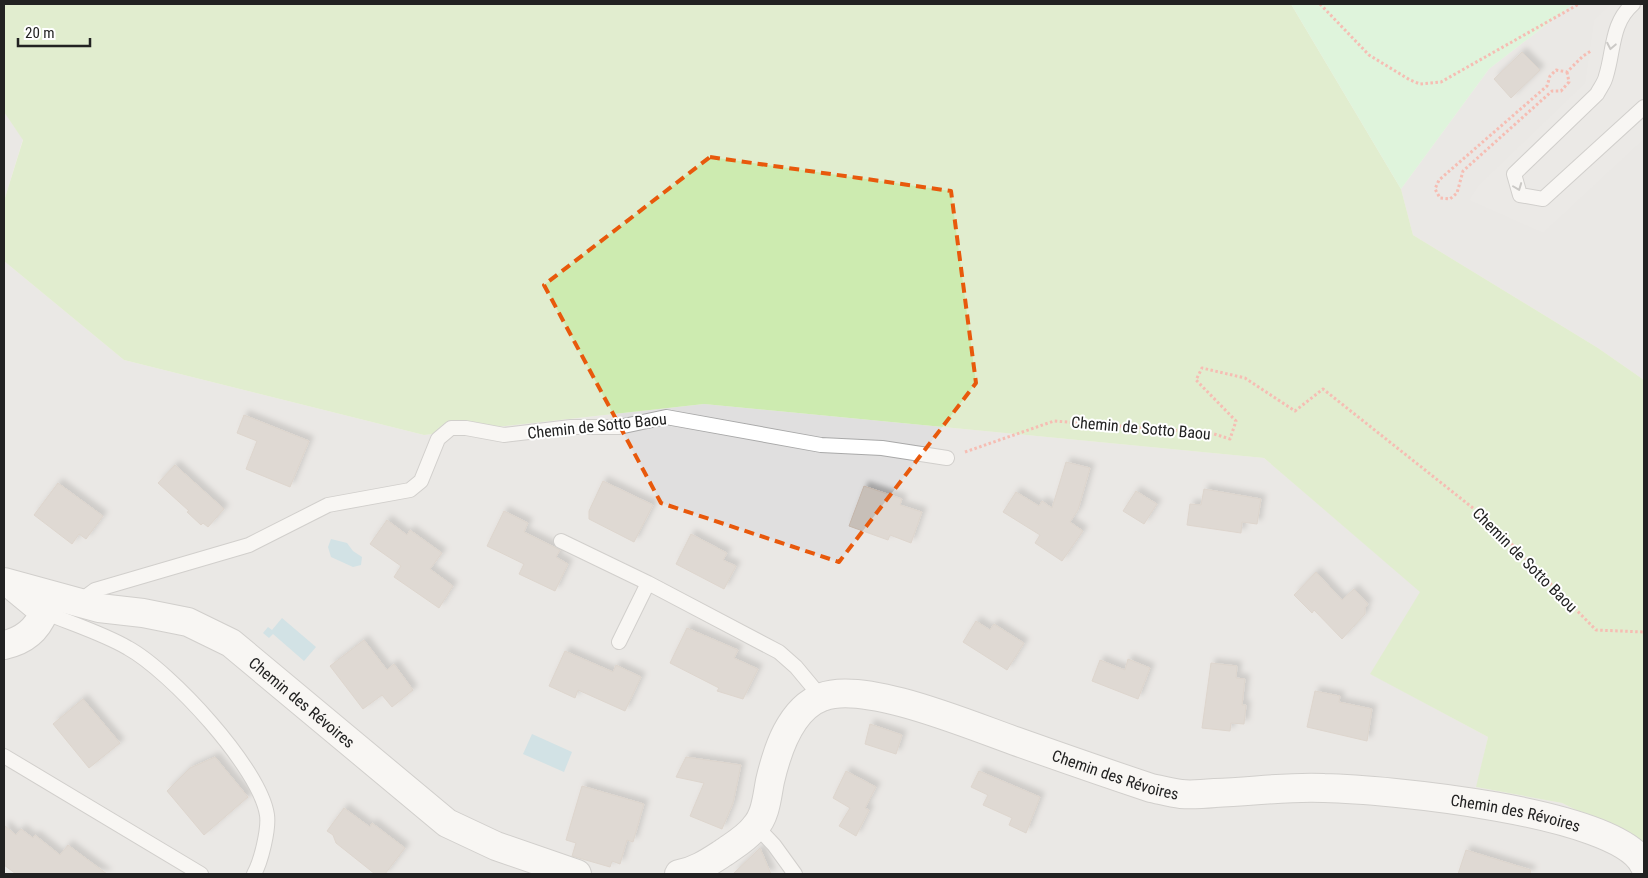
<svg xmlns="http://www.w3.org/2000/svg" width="1648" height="878" font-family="'Roboto Condensed',sans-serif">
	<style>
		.residential { fill: #e0dfdf }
		.grass { fill: #cdebb0 }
		.park { fill: #c8facc }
		.parking { fill: #e2e2e2 }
		.water { fill: #aad3df }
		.building { fill: #c7bfb8; stroke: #c4b6ab; filter: url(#shadow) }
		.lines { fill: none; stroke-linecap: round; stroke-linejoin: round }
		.service-casing { stroke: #a9a9a9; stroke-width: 16 }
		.minor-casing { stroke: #a9a9a9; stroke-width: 30 }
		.path { stroke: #fa8072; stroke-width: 3; stroke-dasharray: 2.5 2.5; stroke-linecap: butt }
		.service { stroke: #fff; stroke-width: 14 }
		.minor { stroke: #fff; stroke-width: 28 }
		.oneway { stroke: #9c9c9c }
		.marked { fill: none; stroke: #e8590c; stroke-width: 4; stroke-dasharray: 10 6; stroke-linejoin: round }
		.labels { text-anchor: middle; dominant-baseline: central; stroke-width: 4; stroke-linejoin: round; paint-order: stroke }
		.street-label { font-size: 16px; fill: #222; stroke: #fff }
	</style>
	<defs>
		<filter id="shadow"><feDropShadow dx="4.5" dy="-4.5" stdDeviation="2.5" flood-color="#0004"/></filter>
	</defs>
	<rect width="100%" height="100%" fill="#f2efe9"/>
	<path class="residential" d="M1573 4H1644V380L1598 348 1413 235 1401 189 1489 69Z
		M4 112 23 139 4 201Z
		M4 261 124 360 424 435 704 404 1264 458 1421 592 1371 674 1488 737 1477 787 1562 803 1644 844V874H4Z"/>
	<path class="grass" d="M4 4H1291L1401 189 1413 235 1598 348 1644 380V844L1562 803 1476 787 1488 737 1370 674 1420 592 1264 458 704 404 424 435 124 360 4 261V201L23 140 4 112Z"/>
	<path class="park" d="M1291 4H1573L1489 69 1401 189Z"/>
	<path class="parking" d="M1611 4H1644V139L1543 233 1469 200 1478 186 1585 83 1594 20Z"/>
	<path class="water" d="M331 539 347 543 353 551 362 557 361 565 353 567 331 557 328 547Z
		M282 618 316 647 304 661 273 634 269 638 263 633 268 627 272 630Z
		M532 734 572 752 564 772 523 754Z"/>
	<path class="building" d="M1522 52 1540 70 1511 98 1494 79Z
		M244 415 309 441 290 487 246 469 257 441 237 433Z
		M1066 462 1090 468 1078 510 1070 522 1083 531 1062 561 1035 543 1040 535 1003 512 1016 492 1039 506 1042 501 1052 508Z
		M175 465 224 509 208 527 203 523 201 525 187 512 189 511 158 483Z
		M603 481 653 505 634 542 589 519V511Z
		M58 483 103 516 86 539 79 534 72 544 34 515Z
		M864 486 902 499 900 505 922 512 911 543 890 535 888 540 849 526Z
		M1204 489 1261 499 1257 524 1242 522 1241 533 1187 525 1190 504 1201 505Z
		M1136 491 1157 504 1144 524 1123 511Z
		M504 511 528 523 524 532 560 550 556 557 568 564 555 591 519 574 524 564 487 546Z
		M387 520 407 535 410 530 442 553 430 569 453 586 439 608 394 577 401 566 370 544Z
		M691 534 727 553 723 560 736 566 724 589 676 564Z
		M1316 572 1342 600 1354 589 1368 604 1365 608V614L1342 639 1314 610 1312 613 1294 595Z
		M976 621 990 630 994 624 1024 643 1007 670 963 642Z
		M687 628 738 650 734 658 758 669 743 699 717 691 719 688 670 663Z
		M364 640 387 670 394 664 413 690 392 707 382 695 363 709 330 666Z
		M565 651 613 672 616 665 641 677 625 711 578 690 575 698 549 686Z
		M1128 659 1150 668 1138 699 1092 681 1100 660 1125 670Z
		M1211 663 1237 666 1236 678 1245 679 1242 705H1246L1244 724 1231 723 1230 731 1202 728Z
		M1315 691 1340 696 1339 702 1372 709 1367 741 1307 727Z
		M83 699 120 743 89 768 53 724Z
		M870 724 902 735 896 754 865 744Z
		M215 757 248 797 204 835 167 791 190 768Z
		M686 757 741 765 733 803 722 829 690 816 704 783 676 777Z
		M846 771 876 787 865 808 869 810 856 836 839 826 850 808 833 798Z
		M979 771 1040 797 1026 833 1009 825 1012 818 983 805 988 795 971 787Z
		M582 786 644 804 633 842 627 840 620 864 612 861 610 867 572 856 576 843 566 840Z
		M344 808 370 827 372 823 405 848 385 874H375L336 843 333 835 327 831Z
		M4 825 16 835 21 829 33 838 35 835 60 855 68 845 107 874H16L4 865Z
		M760 848 771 874H733Z
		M1466 850 1531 870 1530 874H1458Z"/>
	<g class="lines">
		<defs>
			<path id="service" d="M1633 4C1611 23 1614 51 1606 76 1605 82 1600 88 1597 94L1514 174 1520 195 1543 199 1644 107
				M561 541 648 583
				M80 601 95 590 249 545 328 505 410 490 421 481 438 439 451 428H466L504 435 571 427H619L666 417 821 445 882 448 947 458
				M44 612C72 624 102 633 128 648 170 671 260 768 267 815 269 829 261 862 254 874
				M619 642 648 583 779 652 796 667 821 697
				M4 756 201 874
				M756 826 774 845 795 874"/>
			<g id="minor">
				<path id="s1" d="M4 582 99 608 143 613 188 622 231 643 447 823 496 846 577 874"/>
				<path d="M4 645C23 641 37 630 44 612L15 588"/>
				<path id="s2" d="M679 874C696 871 709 862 723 853 734 845 747 838 755 827 766 815 767 796 770 781 777 751 790 709 822 697 864 680 972 726 1015 741 1060 757 1106 773 1151 788 1161 790 1171 793 1181 794 1191 795 1204 794 1215 793 1251 792 1288 786 1324 788 1382 789 1619 811 1644 865"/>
			</g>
		</defs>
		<use href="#service" class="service-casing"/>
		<use href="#minor" class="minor-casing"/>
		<path class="path" d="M1320 4 1369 55 1410 80 1420 84 1441 82 1579 4
			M1567 72 1569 82 1561 91H1552L1463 171 1457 193 1450 199 1440 198 1435 189 1439 180 1547 86 1550 76 1556 70 1567 72 1583 56 1591 51
			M965 452 1054 421 1211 433 1230 439 1236 421 1196 380 1202 368 1245 378 1295 411 1323 389 1488 520 1596 630 1644 632"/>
		<use href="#service" class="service"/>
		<use href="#minor" class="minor"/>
	</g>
	<defs><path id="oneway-chevron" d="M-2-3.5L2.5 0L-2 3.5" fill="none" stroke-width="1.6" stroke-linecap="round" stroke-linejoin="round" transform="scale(1.25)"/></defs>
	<g class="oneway">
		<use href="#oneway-chevron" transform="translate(1611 46) rotate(101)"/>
		<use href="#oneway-chevron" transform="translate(1518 187) rotate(69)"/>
	</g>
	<path d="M0 0H1648V878H0ZM710 157 951 191 976 383 839 562 661 503 544 285Z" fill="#f2efe9" fill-opacity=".55" fill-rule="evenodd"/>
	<path class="marked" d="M710 157 951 191 976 383 839 562 661 503 544 285Z"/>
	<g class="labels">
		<g class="street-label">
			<text transform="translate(597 426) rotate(-6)">Chemin de Sotto Baou</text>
			<text transform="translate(1141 428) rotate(5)">Chemin de Sotto Baou</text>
			<text transform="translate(1525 560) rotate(45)">Chemin de Sotto Baou</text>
			<text stroke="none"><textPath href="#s1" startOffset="329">Chemin des Révoires</textPath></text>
			<text stroke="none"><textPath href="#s2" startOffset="549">Chemin des Révoires</textPath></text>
			<text stroke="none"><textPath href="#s2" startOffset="954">Chemin des Révoires</textPath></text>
		</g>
	</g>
	<rect width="1648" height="878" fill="none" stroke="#222222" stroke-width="10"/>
	<path d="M18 38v8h72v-8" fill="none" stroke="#222222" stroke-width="2.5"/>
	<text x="25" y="38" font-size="15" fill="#222222" stroke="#ffffff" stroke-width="4" paint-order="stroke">20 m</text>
</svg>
